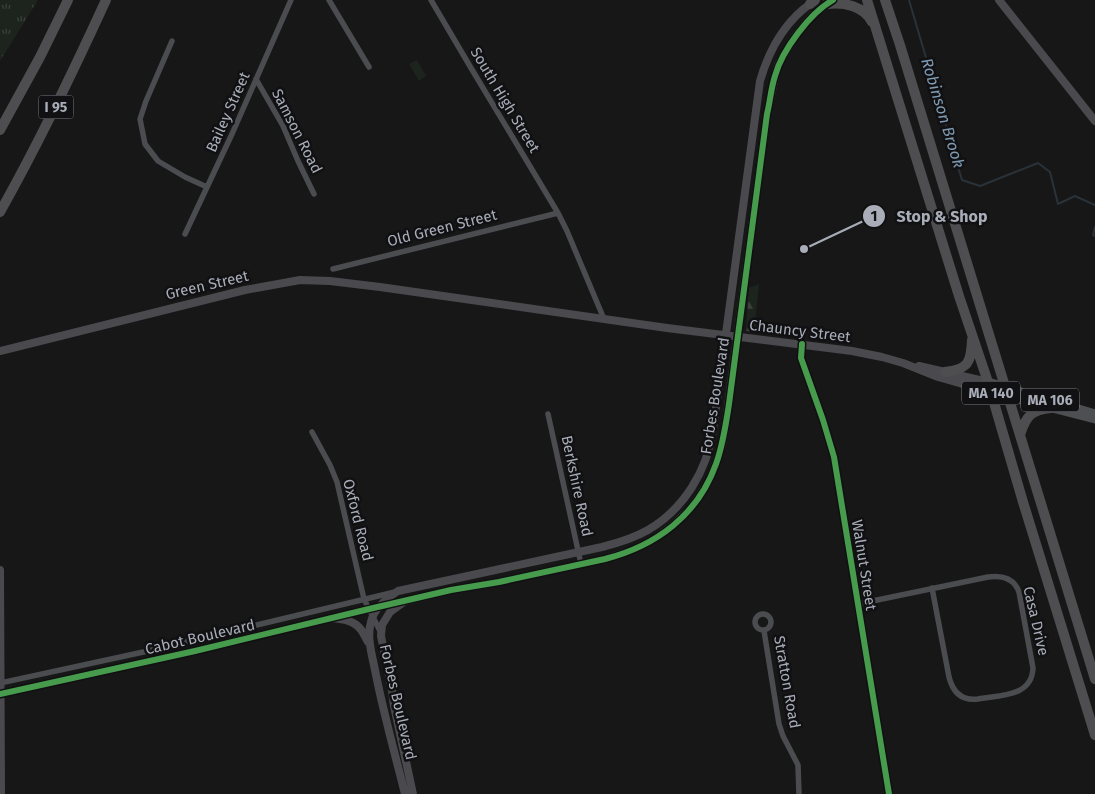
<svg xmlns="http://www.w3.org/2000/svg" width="1095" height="794" font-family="'Fira Sans',sans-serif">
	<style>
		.grass { fill: url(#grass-tufts) }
		.forest { fill: url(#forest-firs) }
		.pitch { fill: #1d241e }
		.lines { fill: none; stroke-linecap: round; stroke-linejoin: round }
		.stream { stroke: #2a3239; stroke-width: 2 }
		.street { stroke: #4b4c50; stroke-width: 5.5 }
		.secondary { stroke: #4a4a4e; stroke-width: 8 }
		.primary { stroke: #4d4f52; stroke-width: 9 }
		.highway { stroke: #4e4e51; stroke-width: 10 }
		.cycleway-casing { stroke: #111113; stroke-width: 9 }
		.cycleway { stroke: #469c4c; stroke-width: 6 }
		.labels { text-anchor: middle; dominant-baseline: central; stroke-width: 5; stroke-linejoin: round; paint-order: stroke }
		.shield { fill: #111113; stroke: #7b7e86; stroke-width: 1 }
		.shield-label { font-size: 14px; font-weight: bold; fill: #a8adb8 }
		.street-label { font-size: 15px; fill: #a8adb8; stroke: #111113 }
		.water-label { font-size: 16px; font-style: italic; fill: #7f9bb3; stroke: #111113 }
		.leader { fill: none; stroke: #a8adb8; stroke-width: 2 }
		.callout-dot { fill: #a8adb8; stroke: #111113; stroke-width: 2 }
		.mark-label { font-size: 15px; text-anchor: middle; font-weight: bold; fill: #111 }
		.callout-label { font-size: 16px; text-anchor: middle; font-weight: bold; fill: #a8adb8; stroke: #111113; stroke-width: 5; stroke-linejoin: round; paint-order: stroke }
	</style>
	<defs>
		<pattern id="grass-tufts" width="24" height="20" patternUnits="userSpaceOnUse" patternTransform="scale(1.25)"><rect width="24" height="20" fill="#1d241e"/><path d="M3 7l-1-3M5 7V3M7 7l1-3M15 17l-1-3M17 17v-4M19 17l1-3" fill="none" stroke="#3b413d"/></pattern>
		<pattern id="forest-firs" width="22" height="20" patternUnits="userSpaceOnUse" patternTransform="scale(1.25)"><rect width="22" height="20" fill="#1d241e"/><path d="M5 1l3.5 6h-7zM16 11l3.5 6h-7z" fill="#3b413d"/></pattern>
	</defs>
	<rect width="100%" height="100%" fill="#171717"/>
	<path class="grass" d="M0 0H38L0 61Z"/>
	<path class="forest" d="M759 284 755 322 777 329 778 334 746 331 749 288Z"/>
	<path class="pitch" d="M417 60 426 76 419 81 409 64Z"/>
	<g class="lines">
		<path class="stream" d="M909 0 962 180 980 186 1038 163 1050 172 1058 204 1075 196 1095 205
			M1095 227 1093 235 1095 236"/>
		<path class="street" d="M329 0 369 67
			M431 0 471 68 558 213 567 231 604 319
			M172 41 146 101 140 119 145 144 158 161 185 177 207 187
			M256 79 283 126 298 161 314 194
			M185 234 232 134 291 0
			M333 269 558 213
			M802 344 801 358 823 420 834 457 889 794
			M548 414 581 564
			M312 432 330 465 337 482 364 599 381 633
			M858 604 988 577C1002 575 1014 578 1019 592L1033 668C1032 697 1000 695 978 699 962 701 953 693 949 677L932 588
			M755 622a8 8 0 1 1 16 0a8 8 0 1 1-16 0Z
			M764 631 779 724 783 736 798 765 799 794
			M0 683 148 651 395 592
			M0 694 195 651 402 601"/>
		<path class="secondary" d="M999 0 1095 121
			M0 351 245 290 300 280 330 281 380 287 667 328 852 351 882 357 903 363 938 377 991 392
			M919 366 988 382
			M0 570 1 794
			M331 618C342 619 355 620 362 631 364 634 366 639 368 642
			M405 794C395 754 384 715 376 675 373 658 366 638 371 622 374 608 387 598 398 591L602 547C618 543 634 538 648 530 684 509 707 471 713 430L760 81C769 50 786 20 813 2
			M413 794 394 706 392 690 381 636 382 625 390 612 405 601 451 590 499 582 605 559 632 550 651 541 672 526 691 508 700 495 709 481 716 463 722 445 725 429 767 114 775 77 778 65 796 35 805 24 812 16 830 2"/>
		<path class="primary" d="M988 382 1095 414
			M991 392 1095 419"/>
		<path class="highway" d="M867 0 959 296 988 382 1023 502 1095 735
			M885 0 900 45 1095 679
			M810 4 815 0
			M827 4C844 2 864 6 872 22
			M0 130 40 57 68 0
			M0 212C39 143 73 72 106 0
			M945 372C969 369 971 362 972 340
			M1020 435C1026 416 1031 410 1051 408"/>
		<defs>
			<path id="cycleway" d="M802 344 801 358 823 420 834 457 889 794
				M0 694 195 651 369 609 451 590 499 582 605 559C656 546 698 515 716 464 723 445 726 424 729 404L767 114C770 102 771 88 775 76 782 50 810 13 833 0"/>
		</defs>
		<use href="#cycleway" class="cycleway-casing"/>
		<use href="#cycleway" class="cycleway"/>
	</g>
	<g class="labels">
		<g class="shield">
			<rect x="38.5" y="95.5" width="35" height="23" rx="4"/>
			<rect x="962" y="381.5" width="58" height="23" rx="4"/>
			<rect x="1021" y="388.5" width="58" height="23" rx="4"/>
		</g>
		<g class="shield-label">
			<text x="56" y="107">I 95</text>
			<text x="991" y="393">MA 140</text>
			<text x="1050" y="400">MA 106</text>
		</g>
		<g class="street-label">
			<text transform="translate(505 100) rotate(59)">South High Street</text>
			<text transform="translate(228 112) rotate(-66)">Bailey Street</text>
			<text transform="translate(297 131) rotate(63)">Samson Road</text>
			<text transform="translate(442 228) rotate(-14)">Old Green Street</text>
			<text transform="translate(207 285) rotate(-13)">Green Street</text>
			<text transform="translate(800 331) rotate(7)">Chauncy Street</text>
			<text transform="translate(715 396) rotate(-81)">Forbes Boulevard</text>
			<text transform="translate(577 486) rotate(78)">Berkshire Road</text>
			<text transform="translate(358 520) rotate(76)">Oxford Road</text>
			<text transform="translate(864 565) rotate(81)">Walnut Street</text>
			<text transform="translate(1036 621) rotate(77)">Casa Drive</text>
			<text transform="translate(200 637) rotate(-13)">Cabot Boulevard</text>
			<text transform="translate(787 682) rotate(80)">Stratton Road</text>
			<text transform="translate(398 702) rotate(77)">Forbes Boulevard</text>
		</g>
		<g class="water-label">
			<text transform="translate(943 113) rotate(73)">Robinson Brook</text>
		</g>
	</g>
	<path class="leader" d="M804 249L874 216"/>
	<g class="callout-dot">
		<circle cx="804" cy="249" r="5"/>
		<circle cx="874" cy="216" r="12"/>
	</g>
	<g class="mark-label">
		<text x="874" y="221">1</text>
	</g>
	<g class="callout-label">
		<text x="942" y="222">Stop &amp; Shop</text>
	</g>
</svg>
